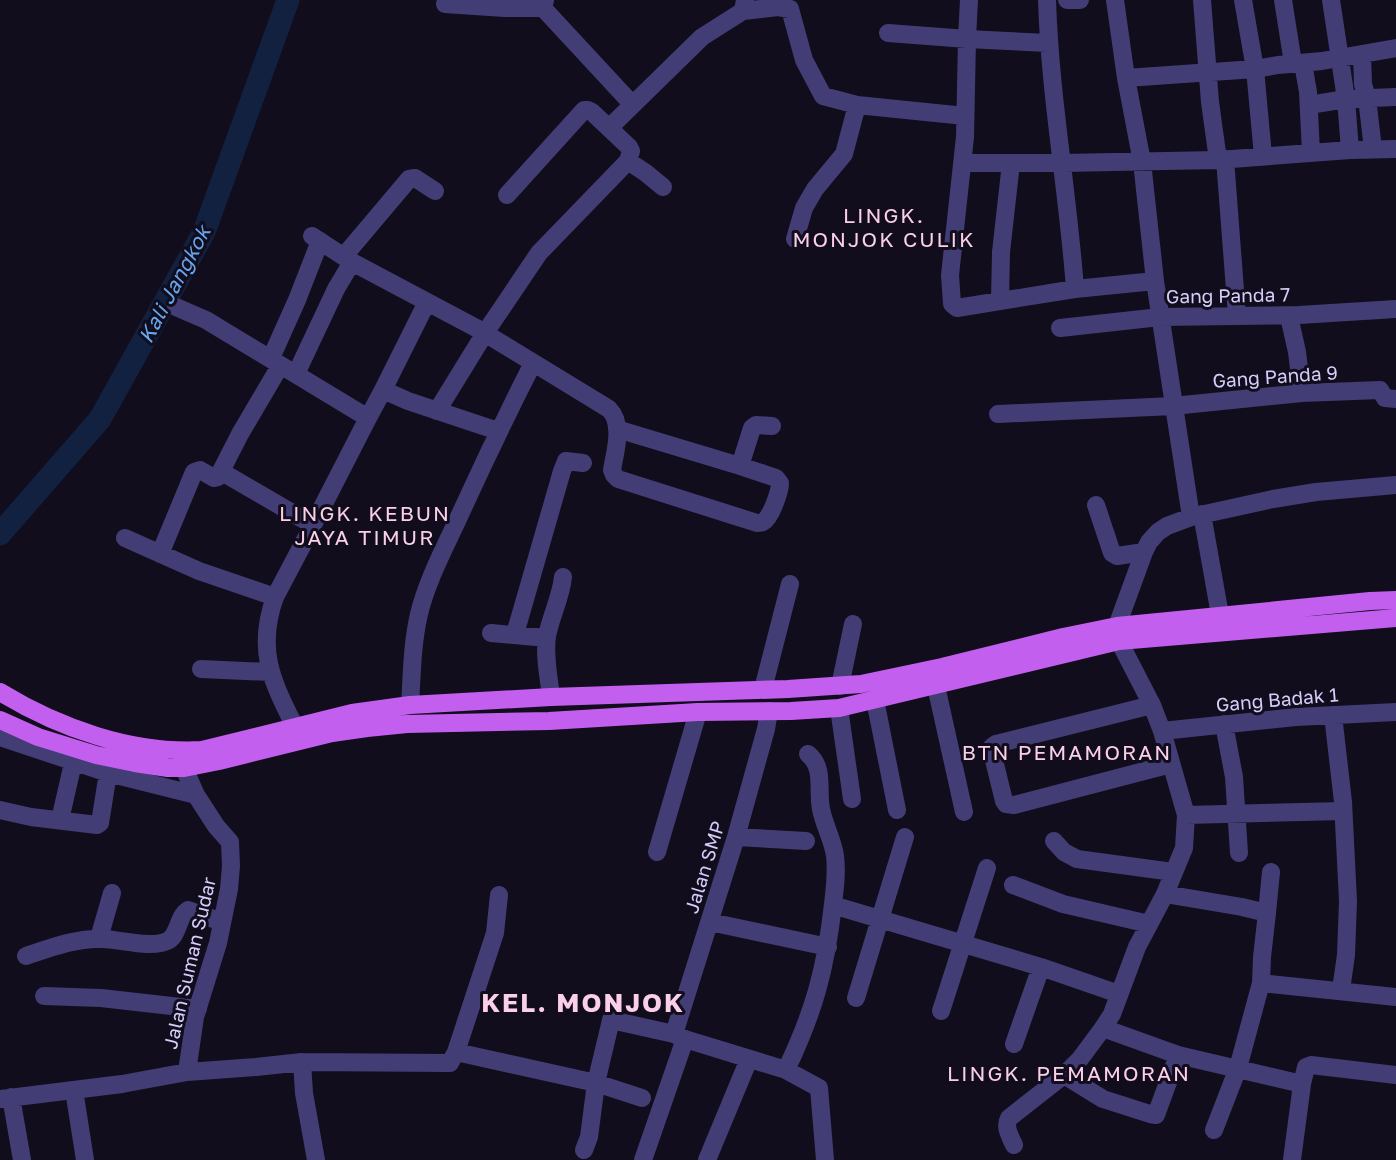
<svg xmlns="http://www.w3.org/2000/svg" width="1396" height="1160" font-family="'Golos Text',sans-serif">
	<style>
		.lines { fill: none; stroke-linecap: round; stroke-linejoin: round }
		.river { stroke: #122140; stroke-width: 23 }
		.minor { stroke: #433d76; stroke-width: 18 }
		.major { stroke: #c35fef; stroke-width: 18 }
		.labels { text-anchor: middle; dominant-baseline: central; stroke-width: 6; stroke-linejoin: round; paint-order: stroke }
		.street-label { font-size: 19px; fill: #d6cdfa; stroke: #110d1c }
		.neighbourhood-label { font-size: 21px; letter-spacing: 2px; fill: #facfe7; stroke: #110d1c }
		.water-label { font-size: 21px; font-style: italic; fill: #66a6f0; stroke: #110d1c }
		.district-label { font-size: 26px; font-weight: bold; letter-spacing: 2px; fill: #facfe7; stroke: #110d1c }
	</style>
	<rect width="100%" height="100%" fill="#110d1c"/>
	<g class="lines">
		<path class="river" d="M0 534 100 419 204 232 288 0"/>
		<path class="minor" d="M969 0 967 39 965 137 950 275 952 304 957 308 1075 289 1155 281
			M1047 0C1050 97 1068 192 1075 289
			M1067 0H1080
			M1115 0 1126 78 1142 162 1155 281 1191 517
			M1202 0 1210 102 1218 160
			M1243 0 1255 69 1263 156
			M1283 0 1293 63
			M1331 0 1346 99 1350 150
			M445 4 505 8H543L545 0
			M543 8 632 104
			M743 11 778 7 790 9 804 60 823 96 857 105 965 116
			M888 33 967 39 1048 43
			M1362 55 1363 84 1367 98 1373 149
			M1303 63 1308 92 1311 152
			M1126 78 1255 69 1278 65 1322 61 1396 48
			M1309 105 1346 99 1396 97
			M609 128 702 37 743 11 745 0
			M1225 159 1237 316
			M628 161 646 173 663 187
			M963 163H1063L1218 160 1350 150 1396 149
			M312 236 352 262 478 329 609 409C624 424 615 452 612 470L614 475 618 479 757 523C759 523 761 523 763 522 771 518 780 491 780 483L776 478 740 466 617 429
			M795 239 804 208 815 189 844 154 857 105
			M344 256 409 179 415 178 435 191
			M1000 301 1001 252 1011 163
			M176 307 206 320 368 418 383 390 408 401 498 431
			M1289 316 1297 352 1302 393
			M1060 328 1160 317 1299 315 1396 309
			M271 358 297 300 320 241
			M296 374 336 289 352 262
			M383 390 427 302
			M437 411 485 333 539 253 628 161 631 151 629 147 592 112 588 110H584L507 195
			M998 414 1173 406 1302 393 1380 390 1385 398 1396 399
			M740 466 752 428 756 425 772 426
			M222 472 313 525 275 597
			M1096 505 1112 553 1117 556 1144 552
			M1202 514 1220 615
			M313 525 368 418
			M125 538 199 571 275 597C256 650 272 681 295 727
			M160 554 194 472 200 470 214 478 218 477 240 434 280 366
			M1117 626 1144 552 1149 542 1158 532 1167 526 1191 517 1273 499 1316 492 1396 485
			M491 633 547 638
			M515 634 562 471 566 461 583 463
			M201 669 270 672
			M840 686 853 624
			M936 686 964 812
			M763 689 790 584
			M551 697C549 678 544 656 547 636 551 616 561 597 563 577
			M875 700 897 810
			M410 705C412 674 412 644 419 614 427 581 444 549 458 519 482 466 507 414 533 363
			M1152 705 996 744 992 747V752L1004 801 1006 804 1014 805 1171 764
			M839 708 852 799
			M1333 715 1343 802 1348 901 1346 955 1341 990
			M1224 724 1234 777 1239 853
			M1162 731 1296 717 1396 712
			M0 737 108 773
			M182 755 184 768 196 795 216 826 230 842 231 866 229 889 218 943 195 1017 187 1072
			M0 810 31 817 97 825 100 823 108 773 196 795
			M1186 815 1343 811
			M60 820 73 763
			M736 837 806 841
			M1054 841 1064 852 1077 859 1173 872
			M657 852 698 712
			M1013 885 1063 904 1149 924
			M1165 894 1242 907 1267 913 1262 957 1261 983 1238 1068 1214 1130
			M833 905 1041 967 1119 994
			M1267 913 1271 872
			M710 922 828 947
			M99 938 112 893
			M26 956C50 948 76 938 101 939 120 939 151 949 167 941 179 936 177 917 188 910L222 922
			M1261 983 1396 997
			M44 996 101 998 198 1009
			M856 998 905 837
			M941 1011 987 868
			M1103 1028 1178 1055 1302 1084
			M674 1034 736 837 766 729 769 711
			M1014 1044 1041 967
			M456 1052 596 1083 611 1020 674 1034 685 1039 786 1070 819 1088 825 1160
			M302 1062 304 1093 316 1160
			M786 1070C814 1012 826 968 833 904 835 888 837 872 835 856 833 840 824 825 821 809 817 789 825 768 808 754
			M1064 1075 1103 1099 1150 1114 1156 1115 1178 1055
			M74 1090 85 1160
			M11 1097 22 1160
			M0 1099 122 1084 187 1072 256 1067 302 1062 450 1063 456 1052 495 933 499 895
			M1014 1145C1010 1136 1004 1127 1009 1118L1064 1075 1080 1059 1103 1028 1112 1014 1137 947 1165 894 1184 848 1186 815 1162 731 1152 705 1119 641
			M584 1150 589 1137 596 1083 642 1098
			M643 1160 685 1039
			M707 1160 749 1059
			M1292 1160 1302 1084 1306 1067 1311 1065 1396 1075"/>
		<path class="major" d="M0 692C59 728 132 754 202 750L352 713 410 705 551 697 788 689 861 684 942 667 1063 637 1117 626 1370 601 1396 600
			M0 720 38 737 96 755 135 763 168 768H184L219 761 332 733 367 728 407 724 549 721 698 712 791 711 839 708 1119 641 1396 618"/>
	</g>
	<g class="labels">
		<g class="street-label">
			<text transform="translate(1228 295) rotate(-1)">Gang Panda 7</text>
			<text transform="translate(1275 376) rotate(-4)">Gang Panda 9</text>
			<text transform="translate(1277 699) rotate(-5)">Gang Badak 1</text>
			<text transform="translate(704 867) rotate(-73)">Jalan SMP</text>
			<text transform="translate(189 963) rotate(-77)">Jalan Suman Sudar</text>
		</g>
		<g class="neighbourhood-label">
			<text x="884" y="215">LINGK.<tspan x="884" dy="24">MONJOK CULIK</tspan></text>
			<text x="365" y="513">LINGK. KEBUN<tspan x="365" dy="24">JAYA TIMUR</tspan></text>
			<text x="1067" y="752">BTN PEMAMORAN</text>
			<text x="1069" y="1073">LINGK. PEMAMORAN</text>
		</g>
		<g class="water-label">
			<text transform="translate(174 284) rotate(-62)">Kali Jangkok</text>
		</g>
		<g class="district-label">
			<text x="583" y="1002">KEL. MONJOK</text>
		</g>
	</g>
</svg>
